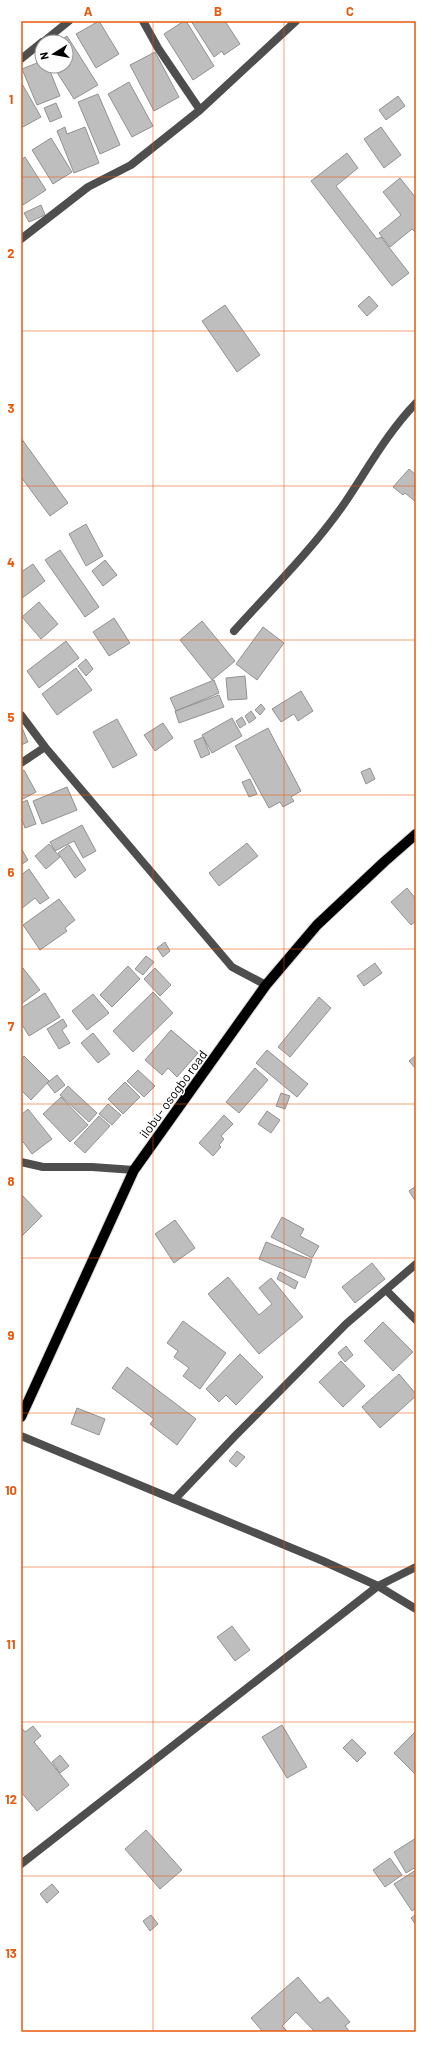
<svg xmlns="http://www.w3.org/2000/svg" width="437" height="2053" font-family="Barlow,sans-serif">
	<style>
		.building { fill: #bebebe; stroke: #929292 }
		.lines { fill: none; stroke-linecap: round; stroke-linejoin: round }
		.primary-casing { stroke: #dbdbdb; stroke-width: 12 }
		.minor { stroke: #4e4e4e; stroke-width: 8 }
		.primary { stroke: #000; stroke-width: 10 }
		.grid { fill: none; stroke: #e8590c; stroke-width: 1; stroke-opacity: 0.55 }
		.labels { text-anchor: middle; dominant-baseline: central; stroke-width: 3; stroke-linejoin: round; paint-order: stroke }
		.street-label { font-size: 13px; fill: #000; stroke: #fff }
		.neatline { fill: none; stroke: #e8590c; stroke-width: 1.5 }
		.grid-label { font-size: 13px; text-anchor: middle; font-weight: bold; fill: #e8590c }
	</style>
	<rect width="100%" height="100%" fill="#fff"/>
	<path class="building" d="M99 21 119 54 96 68 76 34Z
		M184 21H186L214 66 193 80 164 34Z
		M191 21H225L240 44 224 55 222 51 214 57Z
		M67 36 98 85 74 99 53 66H66V42H58Z
		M155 52 179 97 154 111 130 65Z
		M42 61V66H48L60 96 37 105 22 69Z
		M21 82 41 117 21 128Z
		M129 82 153 126 132 137 108 94Z
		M98 94 120 145 100 154 78 102Z
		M398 96 405 106 386 120 379 110Z
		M56 103 62 117 50 122 44 108Z
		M65 127 67 134 85 127 99 163 74 173 57 131Z
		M381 127 401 155 384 168 364 139Z
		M51 138 72 172 53 184 32 150Z
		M347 153 358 168 336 186 377 239 381 237 409 273 392 286 311 181Z
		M25 157 46 190 23 205 21 201V160Z
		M400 178 416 198V233L412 229 390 247 379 233 401 215 383 192Z
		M41 205 45 215 29 222 24 213Z
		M369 296 378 306 367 316 358 306Z
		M225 305 260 355 237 372 202 321Z
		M21 438 68 503 50 516 21 477Z
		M409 469 416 475V502L405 493 403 495 393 487Z
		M86 524 103 556 86 566 69 534Z
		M60 550 99 607 85 617 45 560Z
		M105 560 117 575 103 586 92 571Z
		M33 564 45 581 21 599V572Z
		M39 602 58 624 41 639 22 617Z
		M114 618 130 643 109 656 93 632Z
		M202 621 235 661 212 680 180 640Z
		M263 627 284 643 257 680 236 664Z
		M66 641 79 658 39 688 27 671Z
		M86 659 93 669 86 676 78 666Z
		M76 668 92 690 57 715 42 694Z
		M245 676 247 699 228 700 226 678Z
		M214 680 219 693 176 711 170 698Z
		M301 691 313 711 298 721 294 714 281 722 272 709Z
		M219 695 224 707 179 723 175 711Z
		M261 704 265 709 260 715 255 710Z
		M251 711 256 718 249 723 245 716Z
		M242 717 246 724 240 728 236 721Z
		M232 718 242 736 212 753 202 735Z
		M117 719 137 755 113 768 93 732Z
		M163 723 173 738 155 751 144 735Z
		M21 725 28 742 21 745Z
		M268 728 301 791 291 797 294 801 283 807 280 802 269 808 235 746Z
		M203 737 210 754 201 758 194 741Z
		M370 768 375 779 366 784 361 772Z
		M24 770 36 792 21 800V772Z
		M250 779 257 794 249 797 242 782Z
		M67 787 77 810 42 824 33 801Z
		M27 800 36 824 25 828 21 817V803Z
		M82 825 96 851 83 858 74 841 55 851 50 842Z
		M247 843 258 856 219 886 209 873Z
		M49 844 60 857 46 869 35 856Z
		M69 845 86 870 75 878 58 853Z
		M21 848 28 860 21 865Z
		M29 869 49 898 40 904 35 898 21 909V875Z
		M407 888 416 899V921L411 925 391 902Z
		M59 899 75 920 65 928 67 931 40 950 23 925Z
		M165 942 170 951 163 957 157 948Z
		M146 956 154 962 143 975 135 969Z
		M375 963 382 973 364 986 357 976Z
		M128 966 140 979 112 1007 100 995Z
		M23 968 40 990 21 1004V970Z
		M155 968 171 985 160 996 144 979Z
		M153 992 173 1013 133 1052 113 1031Z
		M45 993 60 1017 29 1036 21 1023V1008Z
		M93 994 109 1013 87 1030 72 1011Z
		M319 997 331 1008 290 1057 278 1047Z
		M63 1019 67 1026 62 1030 70 1043 59 1049 47 1029Z
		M171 1030 198 1053 177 1077 168 1068 162 1075 145 1060Z
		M93 1033 110 1054 98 1063 81 1043Z
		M267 1050 308 1084 297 1097 256 1063Z
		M416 1055V1069L409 1061Z
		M24 1056 49 1081 31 1100 21 1090V1060Z
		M255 1068 268 1080 239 1113 226 1102Z
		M138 1070 155 1086 144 1097 127 1081Z
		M57 1075 65 1085 55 1093 47 1083Z
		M125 1082 140 1097 123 1114 108 1099Z
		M68 1086 97 1113 89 1122 60 1095Z
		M281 1093 290 1096 285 1109 276 1106Z
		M61 1097 88 1125 70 1142 43 1114Z
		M108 1104 121 1115 112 1125 99 1114Z
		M28 1109 52 1139 32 1154 21 1139V1115Z
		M267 1111 280 1120 271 1133 258 1124Z
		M224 1115 233 1124 221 1136 224 1139 219 1145 221 1147 213 1156 199 1143Z
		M99 1116 110 1126 85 1153 74 1143Z
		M416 1186V1202L409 1191Z
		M21 1194 42 1216 21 1237Z
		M282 1217 304 1229 300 1236 319 1246 312 1258 271 1237Z
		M175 1220 195 1248 174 1263 155 1234Z
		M266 1242 312 1260 305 1278 259 1259Z
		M372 1263 385 1279 355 1303 342 1287Z
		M280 1272 298 1282 295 1289 277 1279Z
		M228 1277 259 1315 272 1304 259 1288 271 1278 303 1317 259 1354 208 1294Z
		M183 1321 226 1353 200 1389 183 1376 189 1368 174 1357 178 1351 167 1343Z
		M383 1322 413 1352 393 1371 364 1341Z
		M346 1346 353 1355 345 1362 338 1353Z
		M240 1354 263 1377 236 1405 226 1395 219 1402 206 1389Z
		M341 1361 365 1386 343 1407 319 1382Z
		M127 1367 196 1419 177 1445 150 1424 154 1419 112 1388Z
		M399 1374 416 1394V1396L380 1428 362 1407Z
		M77 1408 105 1419 99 1435 71 1424Z
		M237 1451 245 1457 236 1467 229 1461Z
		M232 1626 250 1650 235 1661 217 1637Z
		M282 1725 307 1767 287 1778 262 1737Z
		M33 1726 41 1736 34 1742 69 1785 37 1811 21 1792V1727L25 1732Z
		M416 1731V1775L394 1753Z
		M352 1739 366 1753 357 1762 343 1748Z
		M60 1755 69 1766 60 1773 52 1762Z
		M146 1830 182 1870 160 1889 125 1849Z
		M416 1838V1867L406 1873 394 1852Z
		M390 1858 402 1875 385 1887 373 1870Z
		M416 1870V1908L412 1911 394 1884Z
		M52 1884 59 1892 47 1903 40 1894Z
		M416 1914V1925L411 1918Z
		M151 1915 158 1924 150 1931 143 1921Z
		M298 1977 320 2003 328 1997 350 2022 345 2026 350 2032H315L296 2012 282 2026 288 2032H263L251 2018Z"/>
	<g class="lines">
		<defs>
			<path id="primary" d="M21 1417 134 1170 266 985 317 925 384 862 416 834"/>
		</defs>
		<use href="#primary" class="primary-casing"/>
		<path class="minor" d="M143 21 158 48 200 110
			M43 42 69 21
			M21 59 42 42
			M21 239 88 187 131 165 200 110 296 21
			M234 631C271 590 312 550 344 504 367 470 387 433 416 403
			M21 715 45 747 232 967 266 985
			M21 763 45 747
			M21 1162 43 1167H92L134 1170
			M386 1290 416 1320
			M21 1436 323 1561 378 1586 416 1609
			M175 1499 236 1435 346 1324 416 1264
			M21 1864 378 1586 416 1567"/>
		<use href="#primary" class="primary"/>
	</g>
	<path class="grid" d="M153 21V2032M284 21V2032M21 177H416M21 331H416M21 486H416M21 640H416M21 795H416M21 949H416M21 1104H416M21 1258H416M21 1413H416M21 1567H416M21 1722H416M21 1876H416"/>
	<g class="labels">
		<g class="street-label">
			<text transform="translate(173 1094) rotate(-54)">ilobu- osogbo road</text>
		</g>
	</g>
	<rect width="437" height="2053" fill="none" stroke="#ffffff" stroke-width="44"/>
	<g transform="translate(54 54) rotate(259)"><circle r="19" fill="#ffffff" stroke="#999999"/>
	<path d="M0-3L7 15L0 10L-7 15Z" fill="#000000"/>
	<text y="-6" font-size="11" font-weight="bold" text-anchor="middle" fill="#000000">N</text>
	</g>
	<rect x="22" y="22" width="393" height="2009" class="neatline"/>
	<g class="grid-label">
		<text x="88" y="16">A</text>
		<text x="218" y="16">B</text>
		<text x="350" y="16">C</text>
		<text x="11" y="104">1</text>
		<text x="11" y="258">2</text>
		<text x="11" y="413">3</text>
		<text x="11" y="567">4</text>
		<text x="11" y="722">5</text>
		<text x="11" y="877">6</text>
		<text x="11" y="1031">7</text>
		<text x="11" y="1186">8</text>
		<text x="11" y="1340">9</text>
		<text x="11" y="1495">10</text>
		<text x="11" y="1649">11</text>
		<text x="11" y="1804">12</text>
		<text x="11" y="1958">13</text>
	</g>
</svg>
